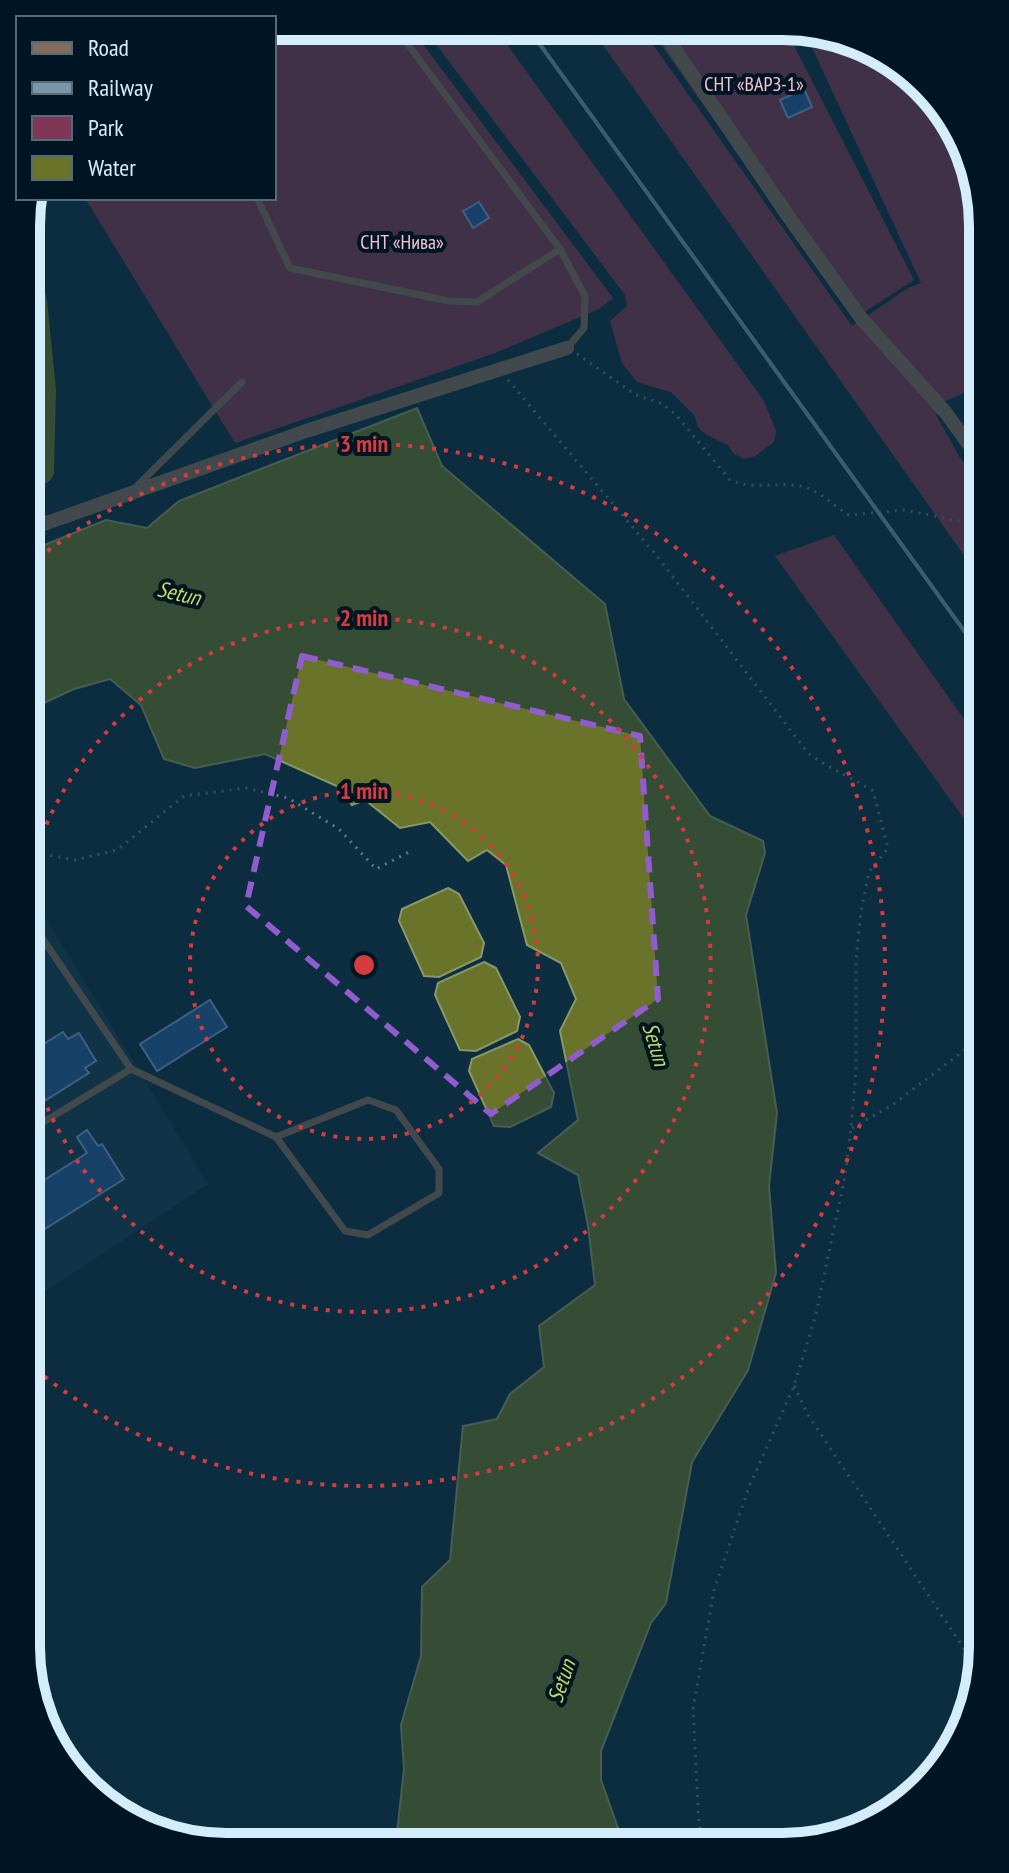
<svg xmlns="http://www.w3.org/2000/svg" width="1009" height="1873" font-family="'PT Sans Narrow',sans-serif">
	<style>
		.built { fill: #143b50 }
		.green { fill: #7f3654 }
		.water { fill: #697329; stroke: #899869; stroke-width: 2 }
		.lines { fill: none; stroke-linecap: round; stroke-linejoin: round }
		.river { stroke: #697329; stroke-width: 26 }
		.building { fill: #275a9e; stroke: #799ed0; stroke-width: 2 }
		.path { stroke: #5b798a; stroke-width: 3; stroke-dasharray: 2 6; stroke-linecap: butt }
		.lane { stroke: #836c5c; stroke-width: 7 }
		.street { stroke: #836c5c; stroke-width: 14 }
		.rail { stroke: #7995a6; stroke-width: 4 }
		.marked { fill: none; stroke: #915cce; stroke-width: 6; stroke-dasharray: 16 10; stroke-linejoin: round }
		.ring { fill: none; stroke: #d63c3d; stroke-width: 4; stroke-dasharray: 4 8 }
		.labels { text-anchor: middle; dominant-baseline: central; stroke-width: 8; stroke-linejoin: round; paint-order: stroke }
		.park-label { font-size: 20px; fill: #f3c1d1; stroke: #001523 }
		.water-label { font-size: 22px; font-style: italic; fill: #c8da5a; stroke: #001523 }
		.rim { fill: none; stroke: #d4edfd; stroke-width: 10 }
		.centre { fill: #d63c3d; stroke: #001523; stroke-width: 4 }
		.ring-label { font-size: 24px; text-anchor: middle; font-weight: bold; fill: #d63c3d; stroke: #001523; stroke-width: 8; stroke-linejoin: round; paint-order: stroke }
	</style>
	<rect width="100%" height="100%" fill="#0d2e40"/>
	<path class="built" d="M39 907 208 1184 26 1304 27 912Z"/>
	<path class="green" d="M274 26 410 27 613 298 599 309 495 353 235 443 85 198H274Z
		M423 27 495 28 764 401 776 431 774 442 755 456 744 459 734 454 728 445 707 435 698 427 694 415 671 392 637 382 622 363 610 321 627 306 625 295Z
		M591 28 642 29 852 326 908 288 921 283 804 30H822L915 75 972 161 983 226V378L961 394 939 404 936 415 960 458 983 486V582Z
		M650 29 786 30 914 280 854 319Z
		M834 535 983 746V845L775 556Z"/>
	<path class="water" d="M417 408 442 466 605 604 624 699 710 816 763 841 765 853 746 915 777 1113 769 1186 776 1273 748 1370 692 1462 666 1603 651 1623 601 1751V1780L622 1839 396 1842 404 1769 401 1725 421 1656 422 1587 450 1560 463 1426 497 1419 510 1394 544 1367 539 1326 595 1285 588 1226 578 1175 538 1153 578 1120 560 1031 576 999 561 963 527 945 506 865 487 850 468 861 430 822 400 828 365 800 352 805 339 787 265 754 195 768 164 759 141 705 110 679 74 689 27 711V552L106 520 147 528 179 501Z
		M448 888 459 894 484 943 481 957 439 977 424 976 399 921 402 909Z
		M484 962 496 968 520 1017 517 1031 476 1051 460 1050 435 995 438 983Z
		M518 1039 529 1045 554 1093 551 1107 510 1127 494 1126 469 1071 472 1059Z"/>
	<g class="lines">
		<path class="river" d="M28 293 34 301 43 390 41 471"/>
	</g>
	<path class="building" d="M804 89 812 107 788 118 780 100Z
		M479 202 489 218 473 228 463 211Z
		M27 947 44 976 27 987Z
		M210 1000 227 1027 157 1071 140 1044Z
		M63 1032 68 1039 79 1033 96 1061 85 1068 89 1073 27 1112V1054Z
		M87 1130 98 1146 102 1144 124 1179 26 1241 27 1191 87 1153 77 1137Z"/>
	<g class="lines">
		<path class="path" d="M577 354 636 395 663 404 676 415 730 480C753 490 776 482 800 486 819 489 833 506 849 515L905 510 983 526
			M508 380 657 556 808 753C828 768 851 777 873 791L888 848 869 872 861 911 856 961V1071L851 1128 845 1177 815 1318 794 1386 749 1487 714 1590 693 1709 699 1825 704 1838
			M27 851 75 860 117 850 184 796 246 788 288 798 339 829 376 869 411 851
			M27 865 37 880 34 918
			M852 1128 891 1106 983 1036
			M794 1386 808 1415 979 1671
			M26 1600 66 1753"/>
		<path class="lane" d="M395 27 560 249 585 296 584 328 567 348
			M257 198 290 268 449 301 477 302 560 249
			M136 487 242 382
			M131 1069 276 1137 345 1231 368 1235 439 1193V1169L396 1110 368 1100 276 1137
			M27 1132 131 1069 34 926 27 930"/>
		<path class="street" d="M661 29 788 216 861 318 946 413 983 464
			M27 530 306 431 567 348"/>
		<path class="rail" d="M528 28 983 657"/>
	</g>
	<path d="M0 0H1009V1873H0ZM302 656 640 736 658 999 491 1114 246 906Z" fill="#0d2e40" fill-opacity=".55" fill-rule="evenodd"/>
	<path class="marked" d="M302 656 640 736 658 999 491 1114 246 906Z"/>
	<g class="ring">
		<circle cx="364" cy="965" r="174"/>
		<path d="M27 881A347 347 0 1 1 27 1049"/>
		<path d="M29 566A521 521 0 1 1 29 1364"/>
	</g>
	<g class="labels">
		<g class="park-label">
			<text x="754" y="84">СНТ «ВАРЗ-1»</text>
			<text x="402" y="242">СНТ «Нива»</text>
		</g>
		<g class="water-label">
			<text transform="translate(179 593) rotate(13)">Setun</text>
			<text transform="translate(656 1044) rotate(73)">Setun</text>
			<text transform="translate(561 1681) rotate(-71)">Setun</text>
		</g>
	</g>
	<path d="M0 0H1009V1873H0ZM226 40H783A186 186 0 0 1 969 226V1647A186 186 0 0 1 783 1833H226A186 186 0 0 1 40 1647V226A186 186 0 0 1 226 40Z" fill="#001523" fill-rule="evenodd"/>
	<path class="rim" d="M226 40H783A186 186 0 0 1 969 226V1647A186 186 0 0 1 783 1833H226A186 186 0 0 1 40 1647V226A186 186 0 0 1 226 40Z"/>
	<circle cx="364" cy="965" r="12" class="centre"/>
	<g class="ring-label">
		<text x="364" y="452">3 min</text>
		<text x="364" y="626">2 min</text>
		<text x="364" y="799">1 min</text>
	</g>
	<rect x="16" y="16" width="260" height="184" fill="#001523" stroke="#556b7a" stroke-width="2"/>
	<rect x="32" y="42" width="40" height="12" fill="#836c5c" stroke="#556b7a" stroke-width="2"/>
	<text x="88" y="56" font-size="24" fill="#d4edfd">Road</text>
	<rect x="32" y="82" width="40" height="12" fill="#7995a6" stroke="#556b7a" stroke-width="2"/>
	<text x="88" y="96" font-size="24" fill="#d4edfd">Railway</text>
	<rect x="32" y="116" width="40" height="24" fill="#7f3654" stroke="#556b7a" stroke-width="2"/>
	<text x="88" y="136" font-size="24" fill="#d4edfd">Park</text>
	<rect x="32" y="156" width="40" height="24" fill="#697329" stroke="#556b7a" stroke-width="2"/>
	<text x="88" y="176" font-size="24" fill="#d4edfd">Water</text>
</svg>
